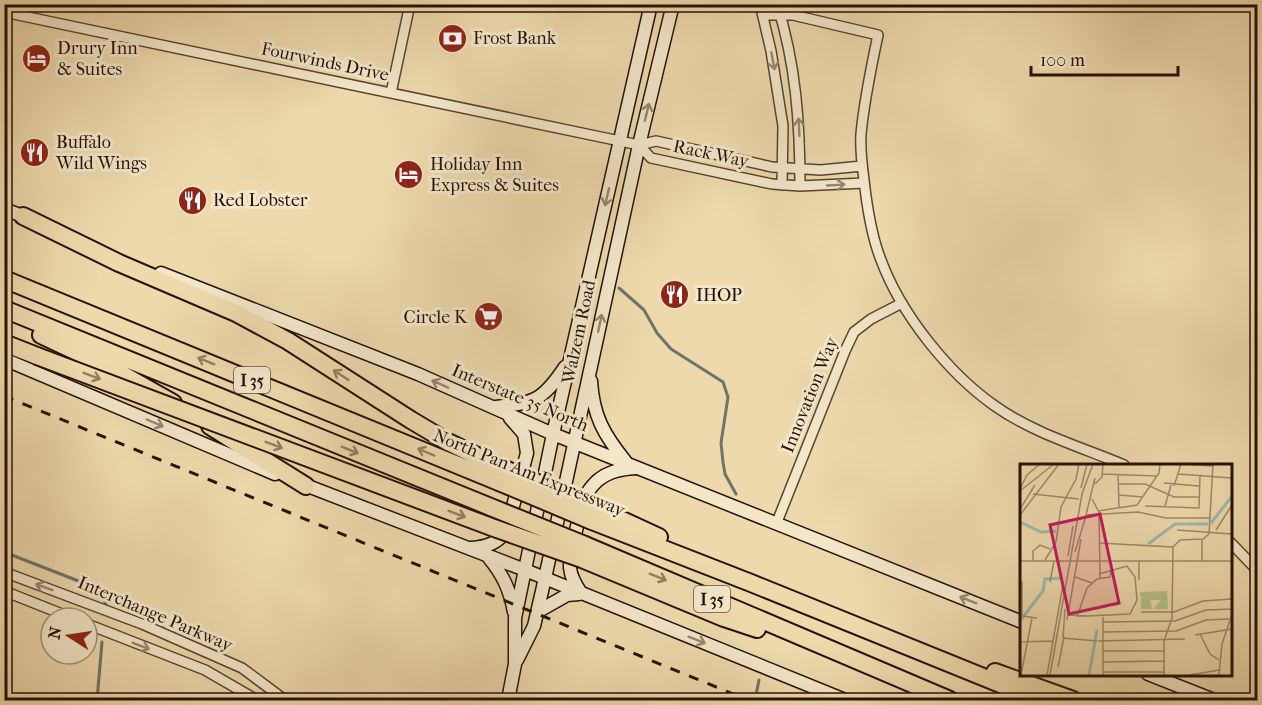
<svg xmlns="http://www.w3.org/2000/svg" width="1262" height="705" font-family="'IM FELL French Canon',serif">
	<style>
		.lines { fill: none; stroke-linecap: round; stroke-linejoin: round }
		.stream { stroke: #6b7669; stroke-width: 3 }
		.minor-casing { stroke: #58432e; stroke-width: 12 }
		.secondary-casing { stroke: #261104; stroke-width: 15 }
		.motorway-casing { stroke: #261104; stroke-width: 20 }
		.minor { stroke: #f3e6c9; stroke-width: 9 }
		.secondary { stroke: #f3e6c9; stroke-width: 12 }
		.motorway { stroke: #edd9ac; stroke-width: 16 }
		.rail { stroke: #261104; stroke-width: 3; stroke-dasharray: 10 10; stroke-linecap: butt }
		.motorway-bridge-casing { stroke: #261104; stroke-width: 20; stroke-linecap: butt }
		.motorway-bridge { stroke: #edd9ac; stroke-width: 16 }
		.oneway { stroke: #978670 }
		.oneway2 { stroke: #937f60 }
		.labels { text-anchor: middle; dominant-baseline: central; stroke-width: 6; stroke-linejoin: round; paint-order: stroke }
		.shield { fill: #f3e6c9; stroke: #64513f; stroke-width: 1.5 }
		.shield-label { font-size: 16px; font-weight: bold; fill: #261104 }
		.poi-label { font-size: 18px; fill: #261104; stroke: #f3e6c9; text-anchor: start }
		.street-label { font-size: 18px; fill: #261104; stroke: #f3e6c9 }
		.inset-river { fill: none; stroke: #99baad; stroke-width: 3 }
		.inset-road { fill: none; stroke: #9d8969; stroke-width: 1.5 }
		.view { fill: #c2185b; fill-opacity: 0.15; stroke: #c2185b; stroke-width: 3 }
		.inset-edge { fill: none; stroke: #261104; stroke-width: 3 }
	</style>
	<rect width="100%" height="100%" fill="#edd9ac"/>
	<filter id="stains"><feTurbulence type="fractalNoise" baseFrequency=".00333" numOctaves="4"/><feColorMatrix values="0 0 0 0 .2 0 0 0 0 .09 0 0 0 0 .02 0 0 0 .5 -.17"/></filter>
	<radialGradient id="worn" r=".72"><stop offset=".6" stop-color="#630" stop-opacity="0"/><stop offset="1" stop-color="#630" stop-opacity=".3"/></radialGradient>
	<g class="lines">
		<path class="stream" d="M619 288 644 310 657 333 671 349 723 382 728 397 721 443 723 462 725 474 736 494
			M4 552 99 589 106 604
			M97 700 102 642
			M755 700 759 680"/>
		<defs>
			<path id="minor" d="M760 4 771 51 783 126 782 185
				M777 4C796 64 800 124 800 186
				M4 12 639 145 656 141 772 167 821 170 862 166
				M763 15H793L878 35C871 68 864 101 861 134 860 149 862 165 864 180 867 207 871 235 881 260 901 314 948 373 995 406 1033 433 1081 447 1124 465
				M391 93 410 4
				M639 145 651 158 772 184 800 186 864 183
				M777 522 845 351 854 332 871 319 902 303
				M1230 542 1258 571
				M4 572 142 624 242 668 285 700
				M4 591 72 618
				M87 624 205 670 257 700"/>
			<path id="secondary" d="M4 209 28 218
				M161 273 418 374 553 434 1022 622
				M4 359 275 474
				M591 381C593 416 604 435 626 462
				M496 407C535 403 543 400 565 367
				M300 483 525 570 845 700
				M471 548C487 547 499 543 507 529L527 453 524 434 510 418
				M489 558C503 575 510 590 514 612
				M581 593C576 585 571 578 570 568 569 556 582 501 588 492 590 488 594 484 597 481 609 471 621 469 636 468
				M537 612 567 595 579 594
				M517 660 534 626 545 578 639 145 673 4
				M1148 674 1214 700
				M508 700 515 664V618L553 434 651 4"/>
			<path id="motorway" d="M23 216 119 263 236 313 288 341 411 420 448 442 500 467
				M4 279 499 482
				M4 309 493 508
				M41 335 111 368 173 403
				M4 343 37 356
				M210 426 306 486
				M596 508 659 537
				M592 521 751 583 1040 700
				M585 545 950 700
				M582 559 724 618 757 629
				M995 672 1073 700"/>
		</defs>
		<use href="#minor" class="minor-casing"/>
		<use href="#secondary" class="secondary-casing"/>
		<use href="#motorway" class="motorway-casing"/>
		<use href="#minor" class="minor"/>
		<use href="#secondary" class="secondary"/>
		<use href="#motorway" class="motorway"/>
		<path class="rail" d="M4 396 748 700"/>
		<defs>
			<path id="motorway-bridge" d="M37 356 494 528 582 559
				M500 467 596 508
				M499 482 592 521
				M493 508 585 545"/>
		</defs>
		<use href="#motorway-bridge" class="motorway-bridge-casing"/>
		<use href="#motorway-bridge" class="motorway-bridge"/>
	</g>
	<defs><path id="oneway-shaft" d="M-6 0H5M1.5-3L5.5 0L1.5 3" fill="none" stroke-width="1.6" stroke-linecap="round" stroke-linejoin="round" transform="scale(1.5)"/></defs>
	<g class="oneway">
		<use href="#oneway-shaft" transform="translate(773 61) rotate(79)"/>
		<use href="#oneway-shaft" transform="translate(647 112) rotate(-76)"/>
		<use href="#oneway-shaft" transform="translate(799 127) rotate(-93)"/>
		<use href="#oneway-shaft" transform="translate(836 185) rotate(-3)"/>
		<use href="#oneway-shaft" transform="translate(607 197) rotate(103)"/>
		<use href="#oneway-shaft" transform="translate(600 323) rotate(-78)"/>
		<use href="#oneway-shaft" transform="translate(440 384) rotate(-156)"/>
		<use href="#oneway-shaft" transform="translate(155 423) rotate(23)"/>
		<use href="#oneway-shaft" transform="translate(44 587) rotate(-159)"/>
		<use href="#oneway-shaft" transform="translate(968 600) rotate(-158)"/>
		<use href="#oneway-shaft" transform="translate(697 640) rotate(22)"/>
		<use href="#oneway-shaft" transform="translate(141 646) rotate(21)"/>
	</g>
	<g class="oneway2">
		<use href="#oneway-shaft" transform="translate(206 361) rotate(-158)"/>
		<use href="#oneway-shaft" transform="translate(341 375) rotate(-147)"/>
		<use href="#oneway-shaft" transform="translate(92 376) rotate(21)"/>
		<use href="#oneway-shaft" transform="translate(274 445) rotate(21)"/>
		<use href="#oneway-shaft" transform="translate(350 450) rotate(22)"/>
		<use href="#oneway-shaft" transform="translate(426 452) rotate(-157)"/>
		<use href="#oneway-shaft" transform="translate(457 514) rotate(21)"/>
		<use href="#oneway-shaft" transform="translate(658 577) rotate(22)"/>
	</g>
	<defs>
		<symbol id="bank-disc" viewBox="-11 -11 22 22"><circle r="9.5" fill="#8f2418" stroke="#f3e6c9"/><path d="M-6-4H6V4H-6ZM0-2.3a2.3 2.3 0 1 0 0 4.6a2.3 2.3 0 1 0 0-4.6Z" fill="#fff"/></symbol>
		<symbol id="hotel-disc" viewBox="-11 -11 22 22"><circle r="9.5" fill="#8f2418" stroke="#f3e6c9"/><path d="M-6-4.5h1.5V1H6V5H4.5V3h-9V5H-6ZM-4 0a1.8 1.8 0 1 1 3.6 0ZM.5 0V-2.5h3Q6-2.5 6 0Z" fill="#fff"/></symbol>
		<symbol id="restaurant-disc" viewBox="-11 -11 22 22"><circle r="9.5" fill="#8f2418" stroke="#f3e6c9"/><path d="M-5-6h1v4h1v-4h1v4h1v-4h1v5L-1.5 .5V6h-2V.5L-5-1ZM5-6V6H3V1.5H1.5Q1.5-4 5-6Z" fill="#fff"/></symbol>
		<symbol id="supermarket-disc" viewBox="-11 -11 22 22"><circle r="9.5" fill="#8f2418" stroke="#f3e6c9"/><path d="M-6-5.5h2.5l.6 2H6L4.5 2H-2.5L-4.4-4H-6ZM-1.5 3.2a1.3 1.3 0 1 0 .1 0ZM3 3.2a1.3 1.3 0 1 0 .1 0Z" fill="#fff"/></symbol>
	</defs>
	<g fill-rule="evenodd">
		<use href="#bank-disc" x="436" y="22" width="33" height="33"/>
		<use href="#hotel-disc" x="20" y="42" width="33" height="33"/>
		<use href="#restaurant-disc" x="18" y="136" width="33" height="33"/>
		<use href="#hotel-disc" x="392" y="158" width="33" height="33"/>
		<use href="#restaurant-disc" x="176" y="184" width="33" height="33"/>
		<use href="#restaurant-disc" x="658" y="278" width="33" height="33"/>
		<use href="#supermarket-disc" x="472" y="300" width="33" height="33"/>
	</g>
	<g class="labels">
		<g class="shield">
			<rect x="234" y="367" width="36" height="26" rx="4.5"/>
			<rect x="694" y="586" width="36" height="26" rx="4.5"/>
		</g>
		<g class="shield-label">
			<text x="252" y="380">I 35</text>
			<text x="712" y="599">I 35</text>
		</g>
		<g class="poi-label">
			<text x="473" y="38">Frost Bank</text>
			<text x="57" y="48">Drury Inn<tspan x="57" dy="21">&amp; Suites</tspan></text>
			<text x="56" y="142">Buffalo<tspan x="56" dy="21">Wild Wings</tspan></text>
			<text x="430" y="164">Holiday Inn<tspan x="430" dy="21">Express &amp; Suites</tspan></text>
			<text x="213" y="200">Red Lobster</text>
			<text x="696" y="295">IHOP</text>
			<text x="467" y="317" text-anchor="end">Circle K</text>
		</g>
		<g class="street-label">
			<text transform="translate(325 62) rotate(12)">Fourwinds Drive</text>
			<text transform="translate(711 154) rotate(12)">Rack Way</text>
			<text transform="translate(579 332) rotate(-78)">Walzem Road</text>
			<text transform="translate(810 395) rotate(-68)">Innovation Way</text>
			<text transform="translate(520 398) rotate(23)">Interstate 35 North</text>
			<text transform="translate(529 473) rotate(22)">North Pan Am Expressway</text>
			<text transform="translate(155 614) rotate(23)">Interchange Parkway</text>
		</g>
	</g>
	<g transform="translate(1020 464)">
		<rect width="212" height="212" fill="#edd9ac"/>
		<path d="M147 127 148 145H133L141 136H130L132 145H121V134H129L120 133V128Z" fill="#b6c08b"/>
		<path class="inset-river" d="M0 58 21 68 36 67M191 59 212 32M128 80 155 60H188M0 157 23 127 25 115 43 114M69 211 77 166"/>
		<path class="inset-road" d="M163 0 193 2M82 10 137 12M98 10 99 43M158 10 212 14M144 19 179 22M75 20 82 13 83 0M98 20H125L154 33H179M154 22 161 0M61 24 67 0M0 25 7 11 20 0M0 27 34 0M13 30 59 35M98 31 123 33M72 35 79 48 80 114M125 42 179 44 180 12M145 42 151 21M0 45 15 21M78 47 117 41 139 9 140 0M0 51 39 0M66 51 118 48 146 54H190M65 55 75 14M157 66 212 70M196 66 212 41M79 79 153 83M55 88 65 55M48 92 53 62M25 96 36 78 41 43 56 15 59 0M0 97H42M13 97V87L20 81 30 85M41 97H212M119 97V116M182 97V75M55 113 72 119M2 117V152L17 154M30 118 34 97M121 148H154L183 137 212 135M48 151 68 152M67 152 110 150 117 136 115 113 107 102 79 110M57 153 67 124 77 115 90 113 91 107M83 153V211M47 156 61 75M83 158 155 157 186 146 212 145M83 168 156 167 186 156 209 155M180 170 190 190 199 196M175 171 212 165M43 174 77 177M43 174 45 145M78 177 165 175M0 178 33 177M83 187H144M83 198 144 197M38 203 44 173M83 208H144M1 211 12 154M27 211 43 121M30 211 62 30 73 0M144 211V177L152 154 153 83 160 76 183 75 189 70 193 0M170 211 199 206M199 211 202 180 212 150"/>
		<path class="view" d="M80 50 99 139 49 150 30 61Z"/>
		<rect width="212" height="212" class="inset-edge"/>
	</g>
	<rect width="1262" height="705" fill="none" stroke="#edd9ac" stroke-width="24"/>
	<rect x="6" y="6" width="1250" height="693" fill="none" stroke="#261104" stroke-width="3"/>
	<rect x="12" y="12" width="1238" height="681" fill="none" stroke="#261104" stroke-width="1.5"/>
	<g transform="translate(69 636) rotate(282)"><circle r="28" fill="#f3e6c9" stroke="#a1917a" stroke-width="1.5"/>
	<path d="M0-4.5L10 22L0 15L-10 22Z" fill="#8f2418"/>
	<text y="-9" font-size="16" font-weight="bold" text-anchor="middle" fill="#261104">N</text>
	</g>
	<path d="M1031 66v9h147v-9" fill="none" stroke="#261104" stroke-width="3"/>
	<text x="1040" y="66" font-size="18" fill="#261104" stroke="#f3e6c9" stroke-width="4.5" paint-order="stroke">100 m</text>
	<rect width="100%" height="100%" filter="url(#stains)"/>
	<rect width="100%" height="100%" fill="url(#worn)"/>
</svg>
